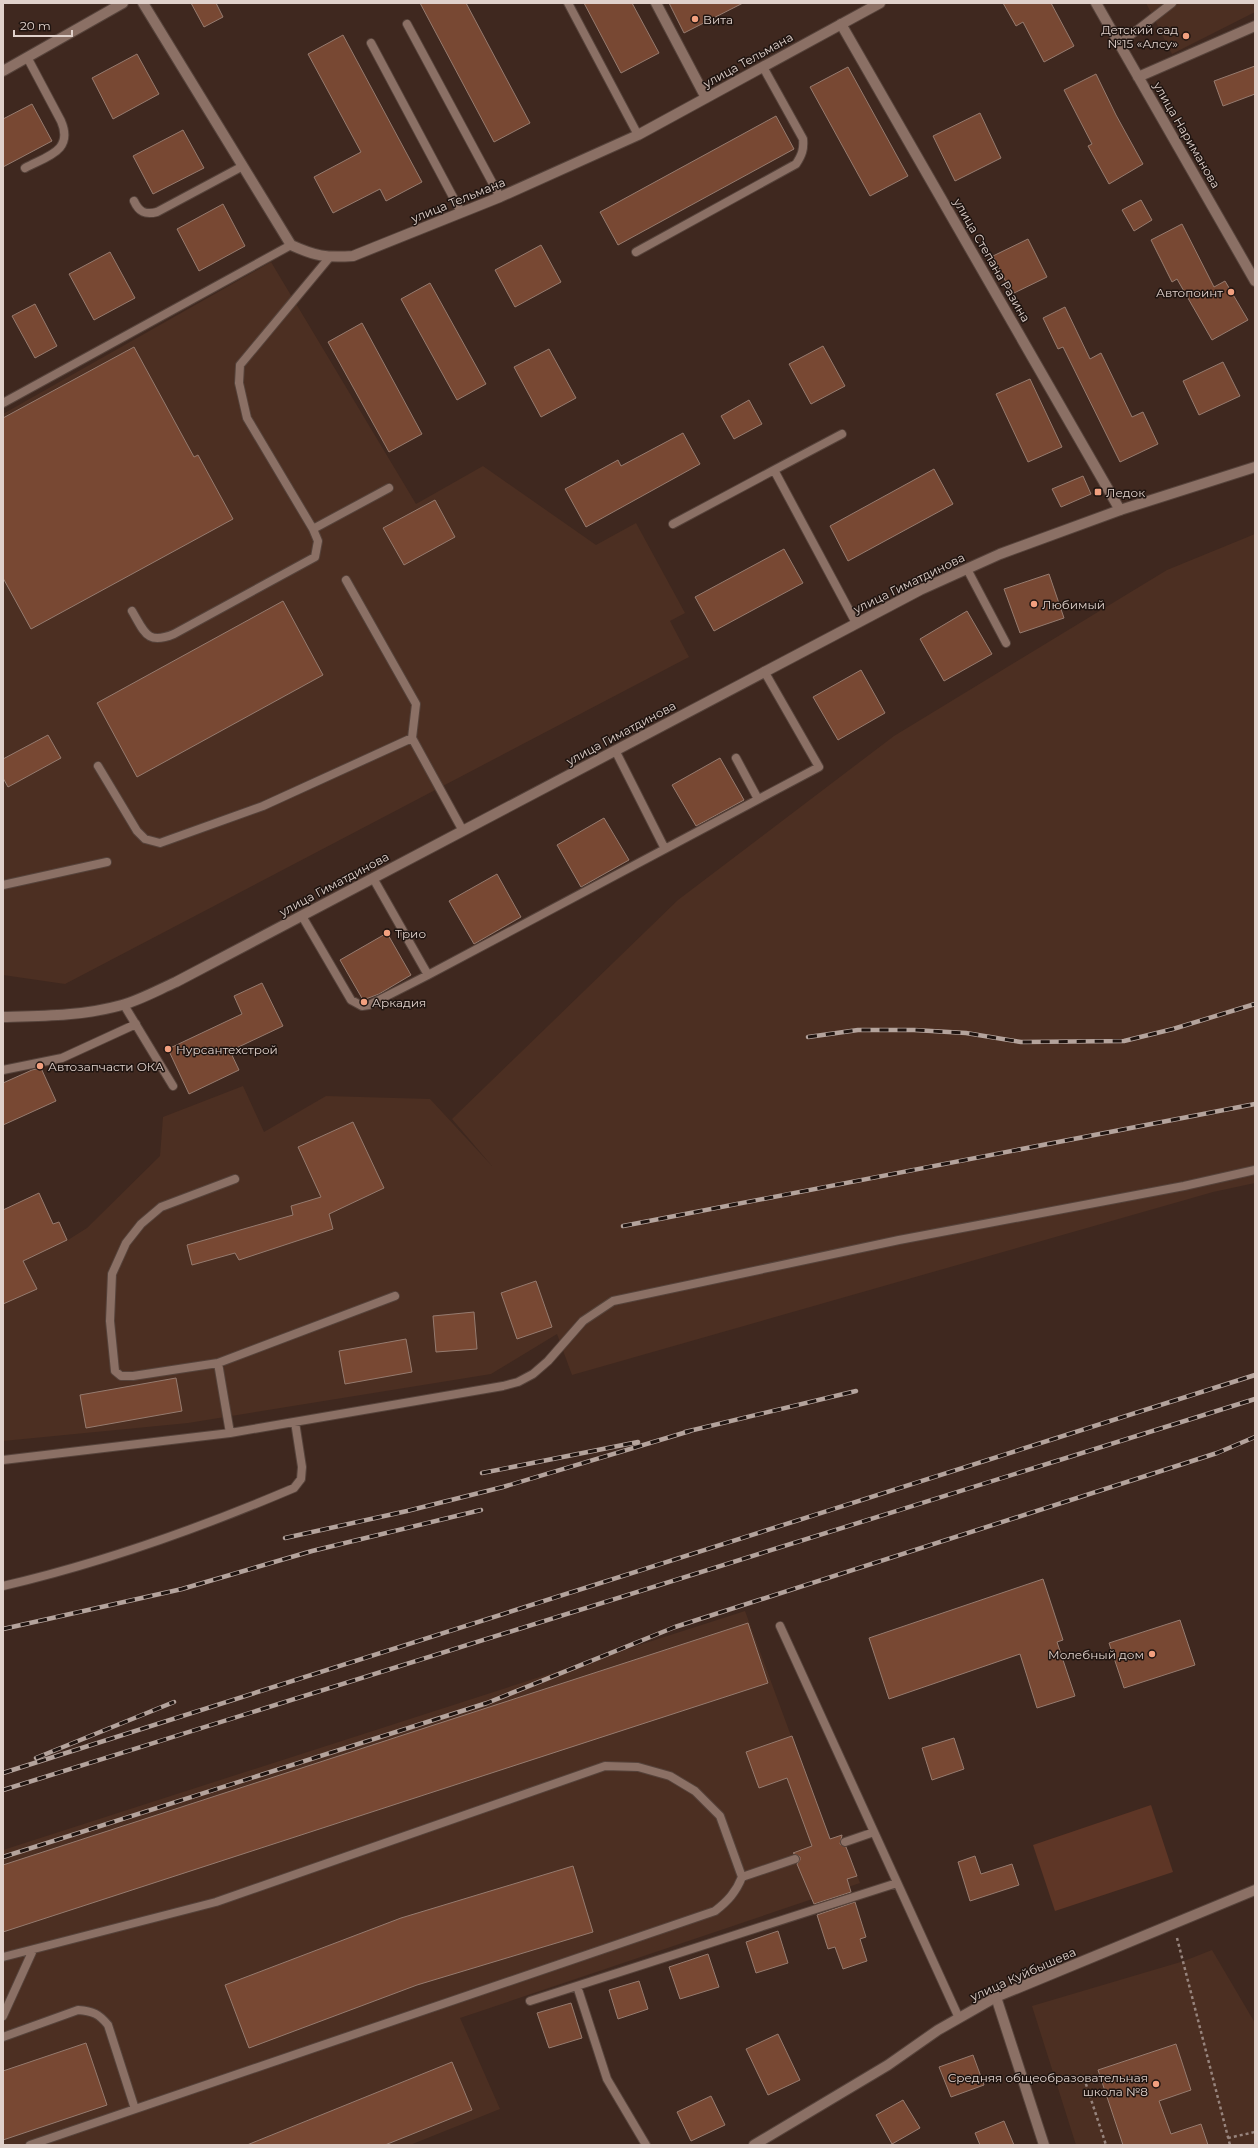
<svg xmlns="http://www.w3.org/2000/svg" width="1258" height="2148" font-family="Montserrat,sans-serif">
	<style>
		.built { fill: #4c2f22 }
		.green { fill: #5e3626 }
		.building { fill: #784833; stroke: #967b6f }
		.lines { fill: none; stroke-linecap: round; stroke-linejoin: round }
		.service-casing { stroke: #56433b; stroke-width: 10 }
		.pedestrian-casing { stroke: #56433b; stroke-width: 12 }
		.minor-casing { stroke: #56433b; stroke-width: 12 }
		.tertiary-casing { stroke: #56433b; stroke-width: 12 }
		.secondary-casing { stroke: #56433b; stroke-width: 12 }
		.path { stroke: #97847d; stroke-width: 2.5; stroke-dasharray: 3 3; stroke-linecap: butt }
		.service { stroke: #8b7065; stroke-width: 8 }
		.pedestrian { stroke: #8b7065; stroke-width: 10 }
		.minor { stroke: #8b7065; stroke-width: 10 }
		.tertiary { stroke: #8b7065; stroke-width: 10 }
		.secondary { stroke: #8b7065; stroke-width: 10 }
		.rail-casing { stroke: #b4a39c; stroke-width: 4.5 }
		.rail { stroke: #1f1410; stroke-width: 3; stroke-dasharray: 9; stroke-linecap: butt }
		.poi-dot { fill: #f2a07f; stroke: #1f1410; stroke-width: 1.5 }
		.labels { text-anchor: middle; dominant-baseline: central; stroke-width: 3; stroke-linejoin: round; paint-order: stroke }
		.poi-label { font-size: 12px; fill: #e0d1cb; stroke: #1f1410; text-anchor: start }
		.street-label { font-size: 12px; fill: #e0d1cb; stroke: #1f1410 }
	</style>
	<rect width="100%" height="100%" fill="#3f281f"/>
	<path class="built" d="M1146 3H1255V12L1172 54Z
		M271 262 416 504 483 466 596 545 636 523 685 613 670 621 689 657 65 984 3 975V414Z
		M1255 534V1183L1213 1192 572 1375 557 1334 491 1374 188 1423 3 1441V1210L39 1193 53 1224 59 1222 68 1240 87 1228 160 1156 163 1117 243 1086 264 1132 326 1096 430 1099 492 1166 452 1119 678 900 894 736 1167 570Z
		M745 1611 829 1839 842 1835 860 1883 460 2018 500 2109 410 2145H3V1850Z
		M1212 1950 1255 2023V2145H1076L1032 2006 1184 1961Z"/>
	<path class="green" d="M1151 1805 1173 1872 1055 1911 1033 1845Z"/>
	<path class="building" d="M191 3H216L223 17 204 27Z
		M420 3H466L530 123 494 142Z
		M584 3H632L659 53 621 73Z
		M669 3H743L684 33Z
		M1003 3H1051L1074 46 1044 62 1023 22 1016 26Z
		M343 35 422 182 386 201 380 189 333 213 314 177 361 152 308 54Z
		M137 54 159 94 113 119 92 78Z
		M1255 66V94L1223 106 1214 81Z
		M848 67 908 176 870 196 810 87Z
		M1096 74 1116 115 1143 164 1109 184 1088 146 1092 144 1064 90Z
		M32 104 52 141 3 167V119Z
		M980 113 1001 158 955 181 933 136Z
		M776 116 794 149 618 245 600 212Z
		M183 130 204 168 153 194 133 156Z
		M1141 200 1152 220 1134 231 1122 210Z
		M223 204 245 246 199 271 177 229Z
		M1182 224 1214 287 1225 281 1248 320 1212 340 1177 279 1172 282 1151 240Z
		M1028 239 1047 277 1012 294 993 256Z
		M541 245 561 282 515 307 495 270Z
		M110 252 135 298 94 320 69 274Z
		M430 283 486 384 457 400 401 299Z
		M35 304 57 346 35 358 12 316Z
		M1065 307 1090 359 1101 353 1132 417 1143 412 1158 444 1120 462 1063 347 1058 349 1043 318Z
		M362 323 422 434 389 452 328 342Z
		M823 346 845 386 811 404 789 364Z
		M134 347 194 457 198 455 233 519 31 629 3 578V418Z
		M549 349 576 398 541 417 514 367Z
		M1223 362 1240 396 1199 415 1183 381Z
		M1030 379 1062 447 1028 462 996 394Z
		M749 400 762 424 734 439 721 416Z
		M683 433 700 464 586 527 565 489 618 460 621 466Z
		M934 469 953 504 848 561 830 526Z
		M1083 476 1091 494 1061 507 1052 489Z
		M435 500 455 537 404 565 383 528Z
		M784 549 803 583 714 631 695 597Z
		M1049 574 1064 618 1020 633 1004 589Z
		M283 601 323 675 137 777 97 703Z
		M967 611 992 654 944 681 920 639Z
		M861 670 885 713 838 740 813 697Z
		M48 735 61 758 8 787 3 778V759Z
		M720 758 744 800 696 826 672 785Z
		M604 818 629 860 581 887 557 845Z
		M497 874 521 917 474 944 449 901Z
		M387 933 411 975 379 994 363 1000 340 960Z
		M262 983 283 1026 230 1051 239 1070 189 1094 168 1049 242 1014 234 996Z
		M41 1068 56 1101 3 1125V1083L32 1070Z
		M353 1122 384 1188 329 1214 333 1229 239 1260 235 1253 192 1265 187 1245 293 1215 291 1206 321 1197 298 1147Z
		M39 1193 53 1224 59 1222 67 1240 23 1261 37 1289 3 1304V1210Z
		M536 1281 552 1327 517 1339 501 1293Z
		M474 1312 477 1349 436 1352 433 1316Z
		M406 1339 412 1372 345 1384 339 1351Z
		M176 1378 182 1411 86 1428 80 1395Z
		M1043 1579 1063 1640 1057 1642 1075 1696 1037 1708 1020 1654 889 1699 869 1638Z
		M1180 1620 1195 1665 1124 1688 1109 1643Z
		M748 1623 768 1683 3 1932V1865Z
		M792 1736 830 1839 842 1835 840 1844 846 1847 857 1876 847 1879 851 1892 814 1904 797 1864 800 1860V1857L793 1853 812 1846 787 1778 759 1788 746 1752Z
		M954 1738 964 1769 932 1780 922 1748Z
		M975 1856 981 1874 1012 1864 1019 1885 970 1901 958 1862Z
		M573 1866 593 1932 417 1985 249 2048 225 1985 401 1918Z
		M855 1902 866 1937 860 1939 867 1961 843 1969 835 1947 828 1949 817 1915Z
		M778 1931 788 1963 756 1973 746 1942Z
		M708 1954 719 1987 680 1999 669 1967Z
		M639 1981 648 2009 618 2019 609 1990Z
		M571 2003 582 2038 549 2048 537 2013Z
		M778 2034 800 2080 768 2095 746 2049Z
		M86 2043 107 2105 3 2140V2071Z
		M1176 2044 1191 2090 1159 2101 1171 2134 1201 2124 1208 2145H1123L1098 2070Z
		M973 2055 984 2085 951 2097 939 2067Z
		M452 2062 472 2110 385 2145H247Z
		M711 2096 725 2125 691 2141 677 2112Z
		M903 2100 920 2128 892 2144 876 2115Z
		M1004 2121 1014 2145H980L975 2133Z"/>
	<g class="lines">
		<defs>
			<path id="service" d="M568 3 638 135
				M407 24 500 197
				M371 43 461 212
				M1119 44 1172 3
				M25 168C47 156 74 151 61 121L27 57
				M134 201C139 212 145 215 157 212L243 166
				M636 252 796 164C802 155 804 149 803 139L763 67
				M3 403 291 245
				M774 470 842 434
				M673 524 774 470 856 623
				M313 529 389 488
				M967 569 1006 643
				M346 580 416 704 412 738 463 831
				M132 611C145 633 147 645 174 634L315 557 318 541 313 529 247 418 239 383 240 365 329 258
				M615 750 665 849
				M736 758 758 799
				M98 766 137 831 145 839 160 843 263 806 412 738
				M373 878 428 975
				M3 885 107 862
				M302 916 351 1000 362 1006 369 1005 428 975 819 767 764 671
				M124 1005 173 1086
				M3 1070 62 1058 136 1024
				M235 1179 161 1207 141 1224 126 1243 112 1274 110 1321 115 1371 121 1376H133L218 1363 395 1296
				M218 1363 230 1433
				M3 1460 230 1433 503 1386 518 1382 533 1374 548 1361 583 1321 613 1301 899 1240 1184 1186 1255 1170
				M3 1586C102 1563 200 1528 294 1488L301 1479 302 1467 295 1422
				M780 1626 959 2018
				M845 1842 874 1832
				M742 1877 795 1859
				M3 1957 216 1902 605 1766 638 1767 670 1776 695 1791 720 1816 742 1877C736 1892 728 1901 715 1911L30 2145
				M577 1986 607 2079 646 2145
				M530 2001 897 1883
				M3 2016 33 1950
				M3 2037 78 2010C93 2011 99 2014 108 2025L135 2109"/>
			<path id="pedestrian" d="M841 24 1120 510"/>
			<path id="minor" d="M143 3 291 245C315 256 326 258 353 256L500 197 638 135 880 3
				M656 3 706 98
				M1096 3 1255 281
				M3 71 123 3
				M1138 77 1255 26
				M996 1997 1044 2145"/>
			<path id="tertiary" d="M754 2145 888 2065 938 2030 996 1997 1255 1890"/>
			<path id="secondary" d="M3 1017C43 1016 83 1016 122 1005 140 1000 158 990 176 982L920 590 1000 554 1120 510 1255 467"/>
		</defs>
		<use href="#service" class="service-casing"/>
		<use href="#pedestrian" class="pedestrian-casing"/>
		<use href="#minor" class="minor-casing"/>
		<use href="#tertiary" class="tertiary-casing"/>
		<use href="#secondary" class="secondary-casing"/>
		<path class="path" d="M1177 1938 1230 2145
			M1084 2078 1106 2145
			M1228 2138 1255 2132"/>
		<use href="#service" class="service"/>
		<use href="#pedestrian" class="pedestrian"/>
		<use href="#minor" class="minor"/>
		<use href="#tertiary" class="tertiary"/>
		<use href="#secondary" class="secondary"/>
		<defs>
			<path id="rail" d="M808 1037 858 1030H914L966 1033 1021 1042 1124 1041 1173 1029 1255 1004
				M623 1226 1255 1104
				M685 1432 856 1391
				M482 1473 638 1442
				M285 1538 407 1511 503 1487 690 1431
				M3 1629 182 1589 312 1551 481 1510
				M36 1758 174 1702
				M3 1773 1255 1375
				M3 1790 1255 1399
				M3 1857 487 1703 675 1627 1217 1453 1255 1437"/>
		</defs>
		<use href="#rail" class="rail-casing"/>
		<use href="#rail" class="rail"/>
	</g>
	<g class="poi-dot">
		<circle cx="695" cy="19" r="4"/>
		<circle cx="1186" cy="36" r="4"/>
		<circle cx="1231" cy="292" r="4"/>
		<rect x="1094" y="488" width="8" height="8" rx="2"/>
		<circle cx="1034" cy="604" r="4"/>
		<circle cx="387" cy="933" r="4"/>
		<circle cx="364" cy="1002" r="4"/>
		<circle cx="168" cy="1049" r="4"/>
		<circle cx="40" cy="1066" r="4"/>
		<circle cx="1152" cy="1654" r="4"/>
		<circle cx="1156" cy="2084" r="4"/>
	</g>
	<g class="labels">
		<g class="poi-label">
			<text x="703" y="19">Вита</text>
			<text x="1178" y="29" text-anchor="end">Детский сад<tspan x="1178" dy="14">№15 «Алсу»</tspan></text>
			<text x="1223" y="292" text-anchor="end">Автопоинт</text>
			<text x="1106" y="492">Ледок</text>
			<text x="1042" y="604">Любимый</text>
			<text x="395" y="933">Трио</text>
			<text x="372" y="1002">Аркадия</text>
			<text x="176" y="1049">Нурсантехстрой</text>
			<text x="48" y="1066">Автозапчасти ОКА</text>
			<text x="1144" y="1654" text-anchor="end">Молебный дом</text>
			<text x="1148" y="2077" text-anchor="end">Средняя общеобразовательная<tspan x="1148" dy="14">школа №8</tspan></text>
		</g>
		<g class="street-label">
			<text transform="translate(748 60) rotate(-29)">улица Тельмана</text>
			<text transform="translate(1187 135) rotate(60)">улица Нариманова</text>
			<text transform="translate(458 200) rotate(-22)">улица Тельмана</text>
			<text transform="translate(992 260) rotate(60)">улица Степана Разина</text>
			<text transform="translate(909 583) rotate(-26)">улица Гиматдинова</text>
			<text transform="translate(621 733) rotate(-28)">улица Гиматдинова</text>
			<text transform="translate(334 884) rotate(-28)">улица Гиматдинова</text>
			<text transform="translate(1023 1974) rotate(-24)">улица Куйбышева</text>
		</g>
	</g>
	<rect width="1258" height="2148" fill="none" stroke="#e0d1cb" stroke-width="8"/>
	<path d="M14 30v6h58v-6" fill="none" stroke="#e0d1cb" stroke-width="2"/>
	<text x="20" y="30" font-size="12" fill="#e0d1cb" stroke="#1f1410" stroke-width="3" paint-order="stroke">20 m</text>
</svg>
